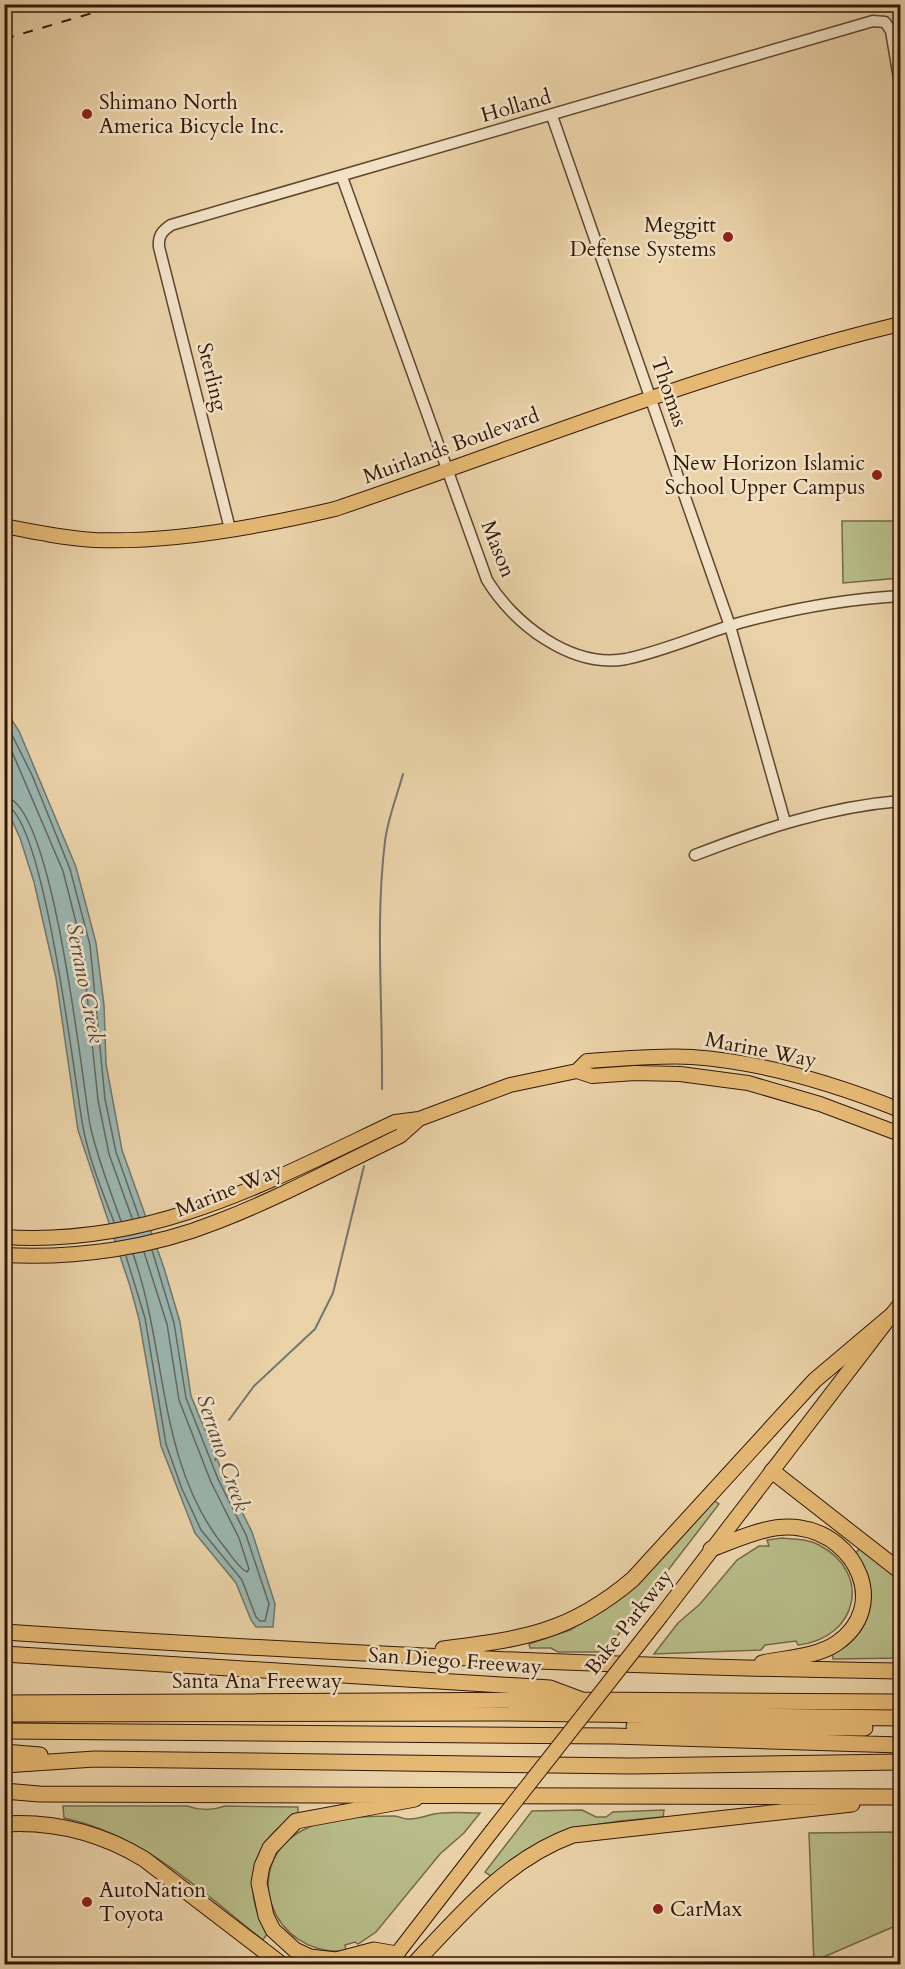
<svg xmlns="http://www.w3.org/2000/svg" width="905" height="1969" font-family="Cardo,serif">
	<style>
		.green { fill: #b7bc88; stroke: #756948; stroke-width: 1.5 }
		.water { fill: #9ab6b1; stroke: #71766d; stroke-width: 1.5 }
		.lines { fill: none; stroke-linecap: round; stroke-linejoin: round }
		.shore { stroke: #66665c; stroke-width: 1.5 }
		.stream { stroke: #71766d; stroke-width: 2 }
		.minor-casing { stroke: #61452f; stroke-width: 13 }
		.major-casing { stroke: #331607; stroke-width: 16 }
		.highway-casing { stroke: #331607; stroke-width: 17 }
		.minor { stroke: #f1e2c6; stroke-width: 10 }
		.major { stroke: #e5b974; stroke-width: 14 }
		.highway { stroke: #e5b974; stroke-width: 15 }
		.rail { stroke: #331607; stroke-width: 2; stroke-dasharray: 10 10; stroke-linecap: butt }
		.major-bridge-casing { stroke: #331607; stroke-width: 16; stroke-linecap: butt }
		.major-bridge { stroke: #e5b974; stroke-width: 14 }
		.poi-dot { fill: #8f2418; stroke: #f1e2c6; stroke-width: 2 }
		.labels { text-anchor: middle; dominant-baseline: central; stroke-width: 5; stroke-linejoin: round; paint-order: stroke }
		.poi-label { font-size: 21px; fill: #331607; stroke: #f1e2c6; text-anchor: start }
		.street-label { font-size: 21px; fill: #331607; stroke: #f1e2c6 }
		.water-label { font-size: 22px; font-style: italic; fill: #52463a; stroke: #f1e2c6 }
	</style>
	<rect width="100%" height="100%" fill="#ead2a8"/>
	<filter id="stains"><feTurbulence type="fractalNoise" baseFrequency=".00333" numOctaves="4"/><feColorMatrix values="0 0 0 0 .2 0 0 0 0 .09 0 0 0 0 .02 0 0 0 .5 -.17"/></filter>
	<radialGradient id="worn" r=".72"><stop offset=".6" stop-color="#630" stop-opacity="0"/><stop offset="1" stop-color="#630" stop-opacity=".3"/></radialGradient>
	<path class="green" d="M842 521H900V578L843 583Z
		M713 1500 719 1504 605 1652H558L551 1648H530L529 1644 570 1630 614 1603Z
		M782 1538C794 1539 808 1539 819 1545 872 1572 859 1638 798 1645L796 1641 765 1645 761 1650 654 1654 678 1623 700 1604 737 1560 759 1546H769L767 1540Z
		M860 1548 900 1580V1658L833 1659 832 1654 851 1641 860 1628 855 1554Z
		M63 1806H187C201 1811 212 1811 225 1806L298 1807V1814C250 1841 241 1888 267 1934L263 1940C200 1890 143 1835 64 1818Z
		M582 1810 596 1817H606L613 1812 664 1810 663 1817C593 1823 545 1827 491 1876L485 1872 532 1811Z
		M480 1813 464 1833 440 1854 376 1932 358 1944 355 1942 345 1945 346 1951C271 1957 238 1864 303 1830 328 1817 367 1816 394 1816 399 1816 403 1819 407 1819 417 1820 425 1816 434 1814 448 1811 465 1813 480 1813Z
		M900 1832V1924L819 1959V1964H814L809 1833Z"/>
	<path class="water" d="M4 708 19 731 76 867 96 943 104 1005 106 1064 122 1150 164 1268 180 1322 191 1396 224 1476 252 1532 275 1604 273 1627H256L251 1620 236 1583 195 1533 161 1446 139 1319 130 1286 78 1130 56 978 34 882 20 838 5 805Z"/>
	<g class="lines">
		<path class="shore" d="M4 719 32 775 70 869 90 945 105 1099 116 1152 139 1217
			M4 733 63 871 82 946 98 1100 109 1154 132 1218
			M4 797C53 799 82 1080 90 1125 97 1157 110 1190 121 1221
			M4 805C44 809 75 1086 83 1127 89 1159 102 1191 114 1222
			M133 1254C168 1352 157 1466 226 1549 232 1557 239 1568 247 1572L249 1569 239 1538 211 1482 179 1400 167 1324 144 1252
			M126 1256 145 1318 166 1444 182 1489 201 1530 242 1580 256 1617 260 1621H265L269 1604 246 1535 218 1479 186 1398 174 1323 152 1250"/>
		<path class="stream" d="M382 1089C383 1006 375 923 385 841 388 818 397 796 403 774
			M229 1420 254 1386 315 1329 333 1293 364 1166
			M215 1460 221 1446"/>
		<defs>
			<path id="minor" d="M552 116 730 626 785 822
				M342 177 487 580C513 623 571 669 626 659 664 651 702 634 739 623 791 609 847 599 900 596
				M230 529 159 247C158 236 162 231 171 225L873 21 885 22 891 31 900 84
				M695 855C762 829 828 807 900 801"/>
			<path id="major" d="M4 526C34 532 64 538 95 540 172 543 259 527 335 509 522 446 708 370 900 324
				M577 1071 587 1061C622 1059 658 1055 692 1057 763 1062 835 1084 900 1110
				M4 1237C151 1247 268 1182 395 1122L419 1119 510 1085 577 1071 592 1076 635 1073 680 1074 748 1083 820 1104 900 1134
				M4 1255C76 1259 152 1248 219 1221 281 1197 340 1165 400 1136L419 1119
				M661 1616 900 1304
				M389 1964 492 1831"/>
			<path id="highway" d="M772 1471 900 1571
				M711 1549C739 1539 770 1523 800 1528 856 1536 890 1606 837 1643 817 1657 785 1658 762 1663
				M4 1632C303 1652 602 1667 900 1671
				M443 1649C522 1639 570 1633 633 1579L815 1380 892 1315
				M4 1654 550 1688 582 1700 900 1702
				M4 1703 573 1700
				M4 1714 508 1713 900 1718
				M634 1726 865 1728
				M4 1731 613 1736 900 1745
				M4 1752 40 1755
				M4 1765 95 1759 632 1766 900 1762
				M4 1791 39 1794 900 1797
				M4 1824C55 1821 101 1833 144 1859L281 1964
				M397 1954 374 1950 336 1960 310 1957 295 1950 273 1930 266 1916 259 1883 262 1866 270 1848 296 1821 415 1799
				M414 1964C461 1914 507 1859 573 1835L852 1804"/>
		</defs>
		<use href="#minor" class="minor-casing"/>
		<use href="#major" class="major-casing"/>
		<use href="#highway" class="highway-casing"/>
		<use href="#minor" class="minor"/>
		<use href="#major" class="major"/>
		<use href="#highway" class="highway"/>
		<path class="rail" d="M4 5 5 4
			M4 39 123 4"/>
		<defs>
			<path id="major-bridge" d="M492 1831 661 1616"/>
		</defs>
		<use href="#major-bridge" class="major-bridge-casing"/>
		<use href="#major-bridge" class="major-bridge"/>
	</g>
	<g class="poi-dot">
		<circle cx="87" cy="114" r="6"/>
		<circle cx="728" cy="237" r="6"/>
		<circle cx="877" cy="475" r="6"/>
		<circle cx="87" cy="1902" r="6"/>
		<circle cx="658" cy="1909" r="6"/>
	</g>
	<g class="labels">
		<g class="poi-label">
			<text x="99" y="102">Shimano North<tspan x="99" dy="24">America Bicycle Inc.</tspan></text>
			<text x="716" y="225" text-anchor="end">Meggitt<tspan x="716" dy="24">Defense Systems</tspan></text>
			<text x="865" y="463" text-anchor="end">New Horizon Islamic<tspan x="865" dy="24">School Upper Campus</tspan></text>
			<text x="99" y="1890">AutoNation<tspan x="99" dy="24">Toyota</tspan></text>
			<text x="670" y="1909">CarMax</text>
		</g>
		<g class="street-label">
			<text transform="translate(516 106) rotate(-16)">Holland</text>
			<text transform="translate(212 377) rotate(76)">Sterling</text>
			<text transform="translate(669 392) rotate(71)">Thomas</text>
			<text transform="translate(451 446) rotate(-20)">Muirlands Boulevard</text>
			<text transform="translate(498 549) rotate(68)">Mason</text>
			<text transform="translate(761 1050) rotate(11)">Marine Way</text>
			<text transform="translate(229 1190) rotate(-22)">Marine Way</text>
			<text transform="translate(629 1622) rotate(-52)">Bake Parkway</text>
			<text transform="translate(455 1661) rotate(4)">San Diego Freeway</text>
			<text x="257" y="1681">Santa Ana Freeway</text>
		</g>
		<g class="water-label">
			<text transform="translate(85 983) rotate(79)">Serrano Creek</text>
			<text transform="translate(223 1453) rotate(71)">Serrano Creek</text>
		</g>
	</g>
	<rect width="905" height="1969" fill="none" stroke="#ead2a8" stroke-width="24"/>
	<rect x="6" y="6" width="893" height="1957" fill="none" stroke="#331607" stroke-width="3"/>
	<rect x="12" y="12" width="881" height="1945" fill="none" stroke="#331607" stroke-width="1.5"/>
	<rect width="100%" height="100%" filter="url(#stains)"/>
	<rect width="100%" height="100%" fill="url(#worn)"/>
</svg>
